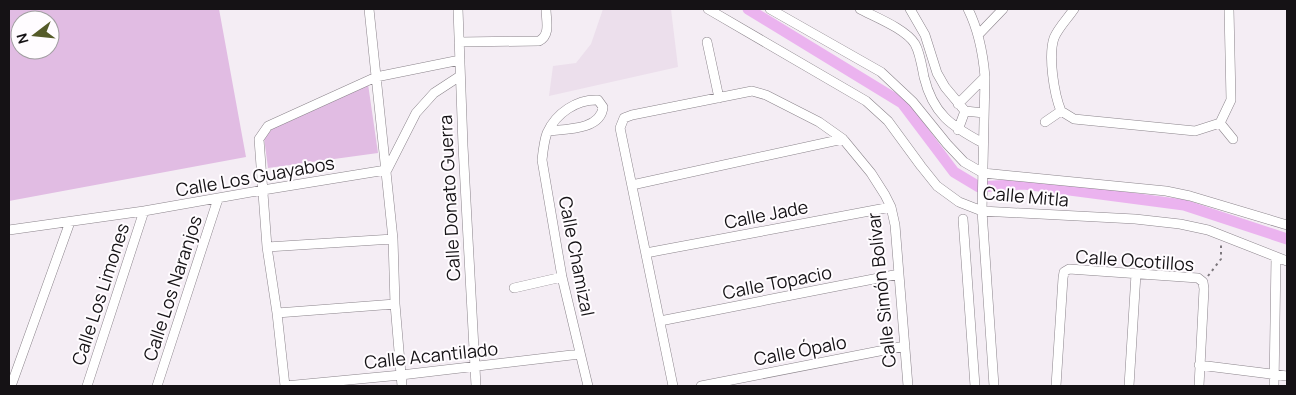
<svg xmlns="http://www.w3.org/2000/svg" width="1296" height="395" font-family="Manrope,sans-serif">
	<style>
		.built { fill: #ecdfec }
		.green { fill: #e1bce3; fill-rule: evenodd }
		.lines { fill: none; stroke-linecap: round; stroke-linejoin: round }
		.canal { stroke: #ebb3ef; stroke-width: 11 }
		.street-casing { stroke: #8b848b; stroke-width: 10 }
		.path { stroke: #7c777c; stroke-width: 2; stroke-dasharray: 2.5 4; stroke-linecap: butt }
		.street { stroke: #fff; stroke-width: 9 }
		.labels { text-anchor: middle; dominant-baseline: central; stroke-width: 4; stroke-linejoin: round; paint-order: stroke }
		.street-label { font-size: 18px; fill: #151215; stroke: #fffcff }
	</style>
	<rect width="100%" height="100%" fill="#f4edf4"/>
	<path class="built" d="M603 9H671L678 67 549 96 553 66 576 63 591 44Z"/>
	<path class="green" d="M9 9H219L246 157 9 201ZM20 20H50V50H20Z
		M367 77 378 153 268 168 263 130Z"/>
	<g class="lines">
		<path class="canal" d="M748 9 902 103 954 172 979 187 1024 184 1184 205 1287 239"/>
		<defs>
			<path id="street" d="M369 9 393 239 395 304 402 386
				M458 9 463 146 476 386
				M708 9 866 101 888 121 921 166 937 186 959 202 982 211 1135 219 1180 224 1208 230 1287 261
				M770 9 881 72 913 102 947 144 964 162 983 173 1166 191 1190 196 1287 225
				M860 9C875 17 906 29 915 44 920 53 922 67 924 77 933 114 951 126 983 143
				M910 9 925 35 937 73 945 87 965 111 984 113
				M968 9C979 31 983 53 985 77L982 211 994 386
				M1074 9C1068 18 1058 28 1054 38 1048 56 1054 94 1061 111L1074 119 1195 131 1220 123 1231 100 1229 9
				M979 34 1003 9
				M459 42 539 41C551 35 546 20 546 9
				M707 42 719 98
				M958 104 985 77
				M1045 122 1061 111
				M1220 123 1233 139
				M958 130 965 111
				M548 131C566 129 601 130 603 107L598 100C577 99 556 113 547 133 544 141 543 151 542 160L562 277 588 386
				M387 170 416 113 434 93 460 76
				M632 185 843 139
				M963 219 975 386
				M9 230 144 211 263 190 386 170
				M267 247 393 239
				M646 253 891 207
				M514 288 562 277
				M277 313 395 304
				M660 321 899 274
				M1199 365 1287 376
				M11 386 70 222
				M87 386 144 211
				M157 386 218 199
				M285 386 277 313 267 247 259 139 268 126 376 77 460 60
				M285 386 401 375 580 354
				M673 386 620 128 624 118 632 115 752 91 766 95 819 122 843 139 871 173 885 195 891 207 895 225 908 386
				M701 386 905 346
				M1056 386 1063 278 1064 272 1069 269 1198 278 1203 282 1204 289 1199 386
				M1129 386 1136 274
				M1274 386 1276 257"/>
		</defs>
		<use href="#street" class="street-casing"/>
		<path class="path" d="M1208 276 1221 259V245"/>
		<use href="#street" class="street"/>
	</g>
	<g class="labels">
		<g class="street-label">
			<text transform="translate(255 176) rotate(-10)">Calle Los Guayabos</text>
			<text transform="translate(1026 196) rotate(5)">Calle Mitla</text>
			<text transform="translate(449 198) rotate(-93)">Calle Donato Guerra</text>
			<text transform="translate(766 214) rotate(-11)">Calle Jade</text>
			<text transform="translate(577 256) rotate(79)">Calle Chamizal</text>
			<text transform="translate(1135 260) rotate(4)">Calle Ocotillos</text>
			<text transform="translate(777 282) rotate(-11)">Calle Topacio</text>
			<text transform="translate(172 288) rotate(-72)">Calle Los Naranjos</text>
			<text transform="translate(881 290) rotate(-96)">Calle Simón Bolívar</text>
			<text transform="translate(100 294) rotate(-72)">Calle Los Limones</text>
			<text transform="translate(800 350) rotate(-11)">Calle Ópalo</text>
			<text transform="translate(431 355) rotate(-6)">Calle Acantilado</text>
		</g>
	</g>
	<rect width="1296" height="395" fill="none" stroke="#151215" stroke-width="20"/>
	<g transform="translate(35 35) rotate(254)"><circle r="24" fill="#fffcff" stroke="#a19ea1"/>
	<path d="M0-4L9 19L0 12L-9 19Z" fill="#555b29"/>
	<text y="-8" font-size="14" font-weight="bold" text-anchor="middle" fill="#151215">N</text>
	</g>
</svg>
